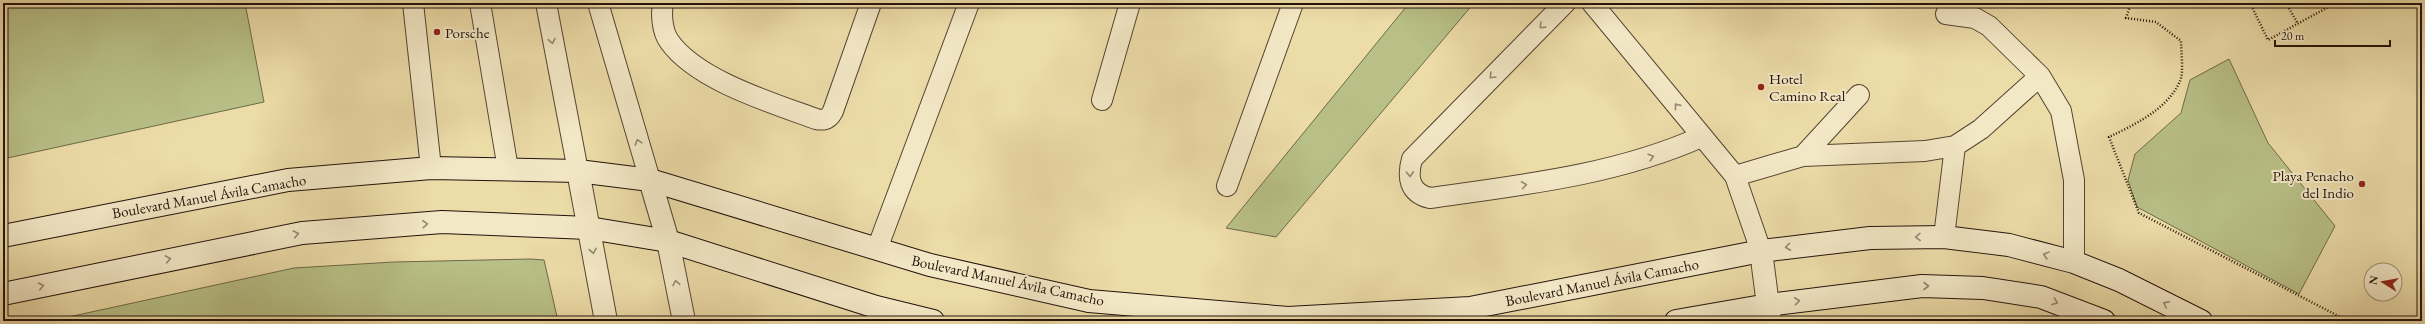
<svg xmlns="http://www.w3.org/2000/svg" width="2425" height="324" font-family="'EB Garamond',serif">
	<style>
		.green { fill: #b8c087; stroke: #6e6949 }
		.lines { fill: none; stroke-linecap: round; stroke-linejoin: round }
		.lane-casing { stroke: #554432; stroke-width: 22 }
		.street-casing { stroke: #554432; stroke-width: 24 }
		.secondary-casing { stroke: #23120b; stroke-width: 24 }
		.path { stroke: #23120b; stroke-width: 2.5; stroke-dasharray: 1 2; stroke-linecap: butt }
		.lane { stroke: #f3e8c6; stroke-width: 20 }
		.street { stroke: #f3e8c6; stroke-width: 22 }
		.secondary { stroke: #f3e8c6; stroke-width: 22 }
		.oneway { stroke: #958872 }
		.poi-dot { fill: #8f2418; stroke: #f3e8c6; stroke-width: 1.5 }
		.labels { text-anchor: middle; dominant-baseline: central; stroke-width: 4; stroke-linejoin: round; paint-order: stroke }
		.poi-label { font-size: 15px; fill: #23120b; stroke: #f3e8c6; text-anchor: start }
		.street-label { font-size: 15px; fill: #23120b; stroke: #f3e8c6 }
	</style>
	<rect width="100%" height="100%" fill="#ecdca8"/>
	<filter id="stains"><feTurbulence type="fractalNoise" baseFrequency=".005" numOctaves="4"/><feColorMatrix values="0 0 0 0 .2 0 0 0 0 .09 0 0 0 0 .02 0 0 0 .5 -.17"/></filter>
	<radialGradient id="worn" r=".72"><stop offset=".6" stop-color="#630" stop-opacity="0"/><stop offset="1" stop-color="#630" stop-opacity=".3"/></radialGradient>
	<path class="green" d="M3 3H245L264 102 3 159Z
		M1399 3H1474L1276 237 1226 228 1406 7Z
		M2229 59 2268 143 2335 226 2299 294 2137 207 2128 180 2135 154 2181 113 2190 80Z
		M530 259 544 260 558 321H50L294 268 394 262Z"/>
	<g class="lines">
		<defs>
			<path id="lane" d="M413 3 431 168
				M480 3 508 169
				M546 3 578 171
				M598 3 650 180
				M663 3C661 14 662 31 669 41 696 80 772 103 816 119 825 121 829 119 833 111L871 3
				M1565 3 1412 159C1407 177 1409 193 1430 198 1522 185 1616 175 1701 137
				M1592 3 1735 176 1803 156 1925 151 1955 146 1981 129 2040 76
				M1946 14 1975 18 1989 26 2040 76 2061 111 2074 180V262
				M1102 100 1130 3
				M1803 156 1859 95
				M1735 176 1761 251
				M1227 186 1293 3
				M1944 237 1955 146
				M877 249 969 3"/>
			<path id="street" d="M578 171 606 321
				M650 180 668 241 684 321
				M1761 251 1770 321"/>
			<path id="secondary" d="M3 236 288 180 431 168 578 171 650 180 930 265 1089 301 1288 318 1470 308 1761 251 1870 238 1944 237 2009 245 2074 262 2119 280 2201 321
				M3 294 302 233 442 222 589 228 668 241 876 307 933 321
				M1676 321 1768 305 1922 286 1983 288 2041 297 2104 321"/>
		</defs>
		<use href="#lane" class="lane-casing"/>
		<use href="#street" class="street-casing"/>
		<use href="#secondary" class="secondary-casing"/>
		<path class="path" d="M2131 3 2126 18 2156 22 2181 41C2181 51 2184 74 2180 81 2168 109 2134 125 2109 137L2139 213 2348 321
			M2250 3 2268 40 2332 5 2331 3
			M2286 3 2298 24"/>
		<use href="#lane" class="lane"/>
		<use href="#street" class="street"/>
		<use href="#secondary" class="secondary"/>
	</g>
	<defs><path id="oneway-chevron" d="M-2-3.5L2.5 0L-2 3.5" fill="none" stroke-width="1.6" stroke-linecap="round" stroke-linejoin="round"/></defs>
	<g class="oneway">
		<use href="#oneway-chevron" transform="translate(1542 26) rotate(136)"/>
		<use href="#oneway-chevron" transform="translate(552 41) rotate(79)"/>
		<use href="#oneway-chevron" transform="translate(1492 76) rotate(134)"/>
		<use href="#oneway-chevron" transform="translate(1677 106) rotate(-128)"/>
		<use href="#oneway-chevron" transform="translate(638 142) rotate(-107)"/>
		<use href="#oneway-chevron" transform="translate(1651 157) rotate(-17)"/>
		<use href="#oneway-chevron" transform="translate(1410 174) rotate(87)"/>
		<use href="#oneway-chevron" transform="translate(1524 185) rotate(-8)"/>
		<use href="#oneway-chevron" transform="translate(425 224) rotate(-4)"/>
		<use href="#oneway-chevron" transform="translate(296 234) rotate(-11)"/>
		<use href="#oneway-chevron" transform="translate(1918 237) rotate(179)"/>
		<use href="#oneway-chevron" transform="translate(1788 247) rotate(173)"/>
		<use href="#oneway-chevron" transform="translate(593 251) rotate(80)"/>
		<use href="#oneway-chevron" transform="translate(2046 255) rotate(-165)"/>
		<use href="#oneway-chevron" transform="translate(168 259) rotate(-11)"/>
		<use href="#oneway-chevron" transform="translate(676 283) rotate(-101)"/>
		<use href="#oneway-chevron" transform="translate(41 286) rotate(-12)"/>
		<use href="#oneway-chevron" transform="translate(1926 286)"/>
		<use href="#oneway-chevron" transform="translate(1797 301) rotate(-7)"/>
		<use href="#oneway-chevron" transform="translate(2055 302) rotate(21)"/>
		<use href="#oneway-chevron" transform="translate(2166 304) rotate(-154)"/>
	</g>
	<g class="poi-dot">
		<circle cx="437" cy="32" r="4"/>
		<circle cx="1761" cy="87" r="4"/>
		<circle cx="2362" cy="184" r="4"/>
	</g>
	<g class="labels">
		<g class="poi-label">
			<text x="445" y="32">Porsche</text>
			<text x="1769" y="78">Hotel<tspan x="1769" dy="17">Camino Real</tspan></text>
			<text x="2354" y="175" text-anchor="end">Playa Penacho<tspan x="2354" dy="17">del Indio</tspan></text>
		</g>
		<g class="street-label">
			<text transform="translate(209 196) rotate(-10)">Boulevard Manuel Ávila Camacho</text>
			<text transform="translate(1008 280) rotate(12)">Boulevard Manuel Ávila Camacho</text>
			<text transform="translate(1602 282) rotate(-11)">Boulevard Manuel Ávila Camacho</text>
		</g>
	</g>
	<rect width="2425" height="324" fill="none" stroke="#ecdca8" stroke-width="16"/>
	<rect x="4" y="4" width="2417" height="316" fill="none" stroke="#23120b" stroke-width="2"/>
	<rect x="8" y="8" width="2409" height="308" fill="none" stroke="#23120b"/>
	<g transform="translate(2383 282) rotate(281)"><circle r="19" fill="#f3e8c6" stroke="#a0927b"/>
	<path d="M0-3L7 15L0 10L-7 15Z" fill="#8f2418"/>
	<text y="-6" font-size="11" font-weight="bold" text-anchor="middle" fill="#23120b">N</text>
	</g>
	<path d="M2275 40v6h115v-6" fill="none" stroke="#23120b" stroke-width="2"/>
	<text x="2281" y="40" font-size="12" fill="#23120b" stroke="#f3e8c6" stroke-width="3" paint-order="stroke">20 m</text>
	<rect width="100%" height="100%" filter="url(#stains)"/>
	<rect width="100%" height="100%" fill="url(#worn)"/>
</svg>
